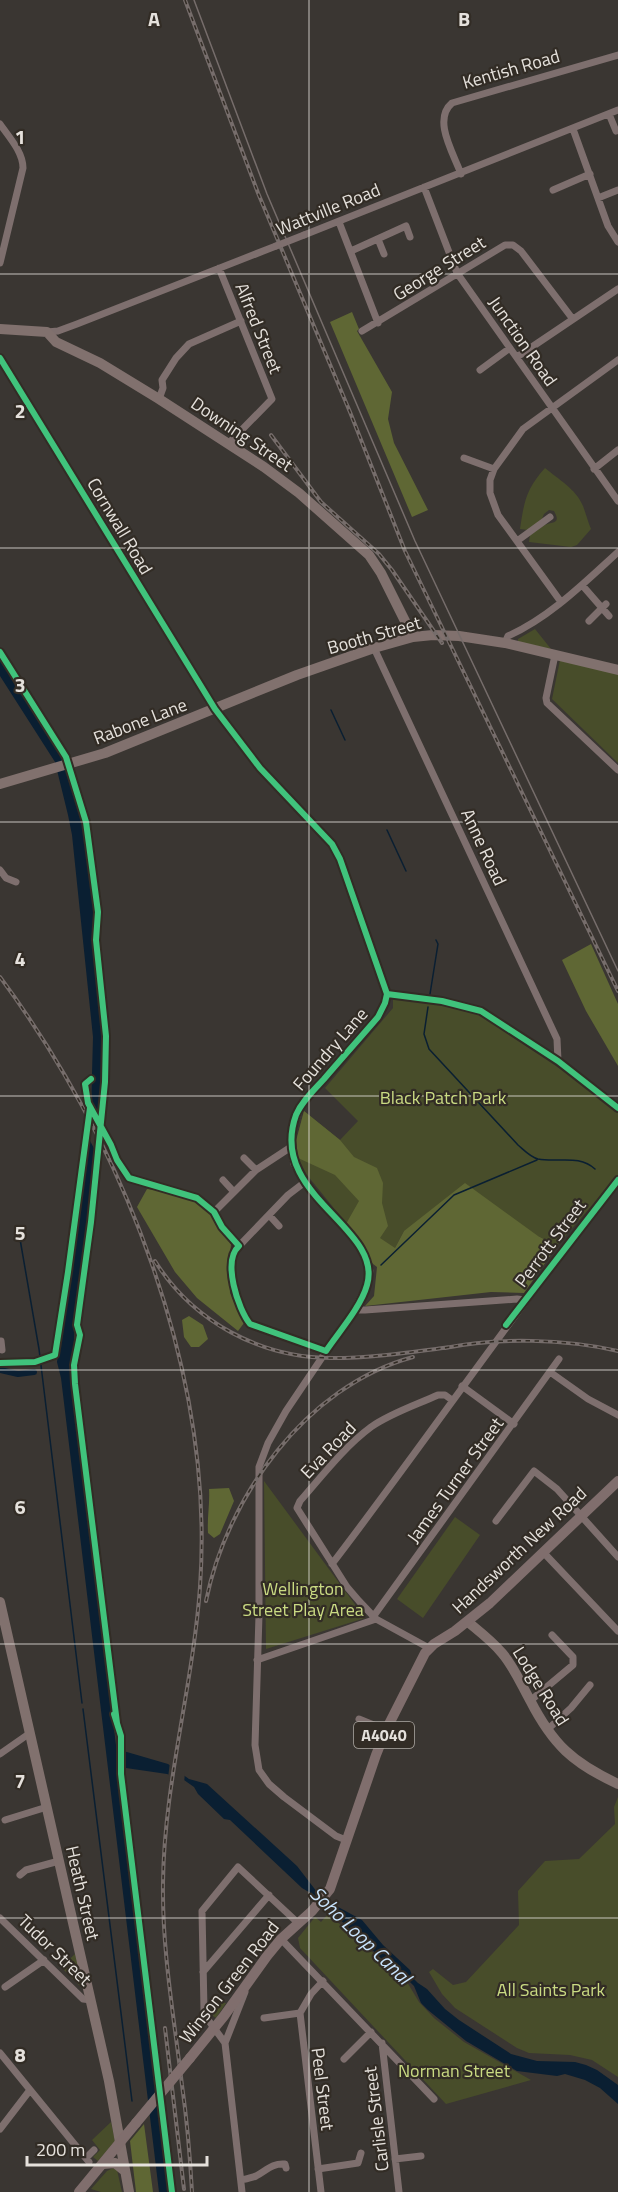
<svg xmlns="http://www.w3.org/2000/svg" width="618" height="2192" font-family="'Titillium Web',sans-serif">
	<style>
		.green { fill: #484d2a }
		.forest { fill: #5f6734 }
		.water { fill: #0a1f32 }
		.pier { fill: #3a3632 }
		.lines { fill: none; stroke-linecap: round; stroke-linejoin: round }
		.stream { stroke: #0a1f32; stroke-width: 1.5 }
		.canal { stroke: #0a1f32; stroke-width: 6 }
		.street { stroke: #7e6f6e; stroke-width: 7 }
		.secondary { stroke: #81716e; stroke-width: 10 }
		.primary { stroke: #806e6d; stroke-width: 10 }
		.tram { stroke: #766d6b; stroke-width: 1.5 }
		.rail-casing { stroke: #766d6b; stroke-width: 4 }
		.rail { stroke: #322c25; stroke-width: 1.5; stroke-dasharray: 4.5; stroke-linecap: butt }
		.street-bridge { stroke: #7e6f6e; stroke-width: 7 }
		.primary-bridge { stroke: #806e6d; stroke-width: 10 }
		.cycleway-casing { stroke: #322c25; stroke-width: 10 }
		.cycleway { stroke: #40c37c; stroke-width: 6 }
		.grid { fill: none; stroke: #e5e1dc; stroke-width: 1.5; stroke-opacity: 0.55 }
		.labels { text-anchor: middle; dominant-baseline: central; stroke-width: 4.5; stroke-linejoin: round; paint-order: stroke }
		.shield { fill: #322c25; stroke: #afaba5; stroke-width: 1.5 }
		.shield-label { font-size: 16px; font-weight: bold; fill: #e5e1dc }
		.street-label { font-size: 18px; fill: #e5e1dc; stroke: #322c25 }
		.park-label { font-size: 18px; fill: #cadb83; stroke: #322c25 }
		.water-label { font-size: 20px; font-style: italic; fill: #c7e2fb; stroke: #322c25 }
		.grid-label { font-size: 20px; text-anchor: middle; font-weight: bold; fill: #e5e1dc; stroke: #322c25; stroke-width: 4.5; stroke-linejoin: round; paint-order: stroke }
	</style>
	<rect width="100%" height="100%" fill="#3a3632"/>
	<path class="green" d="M545 468C558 479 576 489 583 506 586 514 588 522 591 529L577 545 571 547 529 542 530 535C535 532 539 529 543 526 551 521 562 525 554 511L549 510 544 514 542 519 528 530 520 529C524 502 526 489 545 468Z
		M535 629 551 649 518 642V639Z
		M560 660 618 673V763L552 699Z
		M393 996 442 1004 478 1014 565 1072 618 1113V1175L557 1246 538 1236 404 1231 386 1265 373 1264 358 1238 307 1175 298 1158 296 1141 304 1111 340 1140 358 1121 325 1088 393 1008Z
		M264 1481 365 1618 266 1649Z
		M455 1517 480 1535 423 1618 397 1599Z
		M618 1797V2077L592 2060 570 2055 529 2053 517 2048 455 2008 442 1994 429 1972 433 1969 453 1985 466 1982 519 1925 518 1891 545 1861 579 1859 615 1824 614 1807Z
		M328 1914 407 1982 419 2002 434 2018 464 2042 531 2080 446 2104 300 1948 298 1938 315 1917 321 1922Z
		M75 1954 83 1985 81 1987 61 1967Z
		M211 2001 226 2003 216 2018 213 2016Z
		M111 2122 115 2141 98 2161 93 2157 100 2150 92 2140Z
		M113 2168 117 2170 122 2192H101L91 2189 107 2171Z"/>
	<path class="forest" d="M352 312 359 329 357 331 392 392 388 419 394 443 428 510 412 517 330 322Z
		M591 944 618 1004V1066L586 1011 562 960Z
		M304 1111 340 1140 354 1157 377 1168 383 1183 382 1203 388 1226 380 1238 395 1248 404 1231 465 1183 538 1236 557 1246 524 1293 491 1292 365 1306 374 1296 377 1267 373 1264 358 1238 346 1224 359 1201 335 1175 298 1158 296 1141Z
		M147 1189 165 1191 205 1205 216 1216 231 1244 229 1269 230 1293 244 1323 238 1331 197 1298 175 1272 137 1207Z
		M189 1316 203 1325 208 1339 199 1347H191L184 1337 182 1320Z
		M229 1488 234 1501 220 1534 214 1538 208 1533C207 1517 210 1504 209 1489Z
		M144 2124 153 2192H136L130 2141Z"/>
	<path class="water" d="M0 656 64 756 85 826 90 884 96 913 94 939 104 1036V1078L102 1115 75 1320 72 1378 116 1745 120 1750 168 1764 189 1779 207 1784 297 1866 317 1892 329 1902 362 1920 383 1945 410 1970 413 1978 418 1983 427 1989 445 2009 459 2020 511 2054 537 2061 575 2062 586 2065 597 2070 618 2085V2104L600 2088 585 2080 565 2074 557 2076 517 2071 466 2041 428 2010 421 2003 414 1986 409 1981 386 1963 314 1895 302 1888 230 1820 224 1819 198 1794 194 1787 184 1780 167 1774 126 1768 124 1762 121 1763 119 1774 170 2192H159L61 1378 57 1362 91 1110 93 1037 72 835 68 815 55 762 0 676Z"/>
	<path class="pier" d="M88 1107 101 1133 99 1158 86 1133Z
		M170 1762 185 1772 184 1784 168 1778Z"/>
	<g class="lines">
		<path class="stream" d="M331 710 345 740
			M387 830 406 871
			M430 994 438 944 436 940
			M428 1007 424 1034 429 1049 518 1145C524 1150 530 1157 538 1159 558 1163 579 1154 595 1169
			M20 1239 39 1349 82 1703
			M381 1265 454 1195 537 1160
			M83 1709 132 2101"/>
		<path class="canal" d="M0 1370 18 1374 34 1372"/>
		<path class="street" d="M609 114 616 131
			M0 124C9 137 23 152 23 168L0 263
			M573 129 608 226 618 242
			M461 174C454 154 432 120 452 103L618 55
			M424 187 457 273 618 501
			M553 190 590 174
			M598 198 618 190
			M339 222 378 323
			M304 235 618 110
			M378 239 384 254
			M351 251 406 226 410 237
			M219 268 272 399 228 444
			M362 331 505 245H513L521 251 572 318
			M47 332 58 331 77 324 276 246
			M517 357 618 289
			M0 358 215 709 260 768 332 844 340 859 387 994 385 1003 378 1017 302 1104 293 1126 291 1147 294 1164 305 1182 364 1252 370 1271 367 1286 354 1310 286 1411 268 1443 259 1467V1615L255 1745 259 1770 269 1784 284 1797 336 1836 346 1840
			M480 370 510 348
			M159 399 163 388 162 380 176 358 189 344 241 321
			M464 458 494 469
			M594 469 618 450
			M517 541 550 517
			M582 585 609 616
			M561 602 498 515 490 493V480L494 469 523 429 618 360
			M589 621 606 604
			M505 643 508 636C550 617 584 583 618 552
			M374 648 557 1039 558 1061
			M555 655 546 698 547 703 618 770
			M0 870 6 878 16 882
			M387 994 442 1001 481 1011 558 1061 618 1108
			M244 1158 256 1170
			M223 1180 234 1192
			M214 1212 256 1170 291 1147
			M269 1215 279 1226
			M239 1246 288 1195 305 1182
			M354 1310H365L517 1299 525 1300
			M1 1341 2 1350
			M550 1372 588 1399 618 1415
			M462 1386 514 1424
			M496 1521 534 1471 557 1489 618 1557
			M543 1552 618 1631
			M332 1564C429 1437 519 1305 618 1180
			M373 1617 559 1359
			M429 1648 376 1619 359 1601 347 1587 297 1508 300 1501C322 1476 344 1447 371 1427 391 1413 416 1405 438 1395H445L452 1400
			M257 1660 376 1619
			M530 1701 573 1665V1657L552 1635
			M359 1719 386 1730
			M547 1730 571 1708 590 1685
			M0 1754 30 1733
			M5 1820 47 1807
			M20 1875 26 1870 59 1861
			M0 1918 83 1999 91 2000
			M281 1939 434 2099
			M203 1972 269 1895
			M5 1987 44 1960
			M264 2018 300 2013
			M225 2043 245 1992
			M382 2043 399 2192
			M0 2053 89 2162
			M344 2059 371 2032
			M0 2129 30 2090
			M86 2158 94 2150
			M395 2159 421 2156
			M318 2169 358 2163 361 2153
			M241 2180C246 2179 252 2178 256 2176 267 2170 272 2163 285 2164L286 2168
			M242 2192 225 2043 206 2017 204 2010 202 1911 238 1867 298 1923
			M321 2192 300 2013 311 1994 323 1981"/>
		<path class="secondary" d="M0 329 47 332 56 342 100 363 159 399 264 467 299 493 369 555 381 573 413 637
			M0 784 105 753 297 675 374 648 413 637 433 635 459 636 505 643 618 670
			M0 1602 109 2081 129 2192
			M468 1622C480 1632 492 1641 502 1653 514 1667 521 1684 530 1700 553 1745 573 1763 618 1784
			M103 2164 115 2163 125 2171"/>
		<path class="primary" d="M190 2058 224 2016 267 1956 281 1939 312 1911 330 1889 376 1755 386 1730 425 1653 434 1644 455 1631 490 1603 618 1481
			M79 2192 136 2123"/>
		<path class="tram" d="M194 0 267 194 415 541 618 971"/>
		<defs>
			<path id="rail" d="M185 0 258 193 350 412 405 551 618 991
				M271 435 321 502 379 554 392 570 442 643
				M0 977C125 1146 215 1375 200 1587 193 1686 164 1783 163 1883 162 1951 174 2017 182 2085 187 2120 190 2156 192 2192
				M155 1261C193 1322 261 1358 332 1358 372 1358 412 1352 451 1347
				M445 1348C497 1337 566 1339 618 1351
				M206 1601C227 1497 306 1386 413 1357
				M165 2028 184 2189"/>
		</defs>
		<use href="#rail" class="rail-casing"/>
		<use href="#rail" class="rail"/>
		<path class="street-bridge" d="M276 246 304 235"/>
		<path class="primary-bridge" d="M136 2123 190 2058"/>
		<defs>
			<path id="cycleway" d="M0 358 215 709 260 768 332 844 340 859 387 994 385 1003 378 1017C360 1038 342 1058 324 1079 314 1090 302 1101 296 1115 267 1196 384 1227 367 1285 361 1307 338 1333 326 1351L250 1324C238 1309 222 1261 239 1246L222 1227 214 1212 197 1198 129 1178 117 1160 111 1145 88 1103 85 1084 91 1079
				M0 652 66 757 86 822 98 912 96 940 106 1036 105 1082 91 1222 77 1325 80 1335 74 1365 75 1384 117 1723
				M387 994 442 1001 481 1011 558 1061 618 1108
				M506 1325 618 1180
				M0 1363 35 1362 55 1355 68 1272 90 1108
				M114 1714 121 1736V1774L172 2192"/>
		</defs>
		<use href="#cycleway" class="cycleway-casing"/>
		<use href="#cycleway" class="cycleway"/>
	</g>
	<path class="grid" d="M309 0V2192M0 274H618M0 548H618M0 822H618M0 1096H618M0 1370H618M0 1644H618M0 1918H618"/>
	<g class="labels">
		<rect class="shield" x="354" y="1722" width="60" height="26" rx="4.5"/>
		<g class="shield-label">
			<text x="384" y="1735">A4040</text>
		</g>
		<g class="street-label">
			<text transform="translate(511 69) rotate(-16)">Kentish Road</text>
			<text transform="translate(328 209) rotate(-22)">Wattville Road</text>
			<text transform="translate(439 268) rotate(-32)">George Street</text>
			<text transform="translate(259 328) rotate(68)">Alfred Street</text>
			<text transform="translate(523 341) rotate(55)">Junction Road</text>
			<text transform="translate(242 434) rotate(34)">Downing Street</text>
			<text transform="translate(120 526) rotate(59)">Cornwall Road</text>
			<text transform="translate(374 635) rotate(-16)">Booth Street</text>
			<text transform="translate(140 721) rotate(-21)">Rabone Lane</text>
			<text transform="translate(484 847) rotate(65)">Anne Road</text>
			<text transform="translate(330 1049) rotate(-49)">Foundry Lane</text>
			<text transform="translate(550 1243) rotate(-53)">Perrott Street</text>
			<text transform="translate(328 1450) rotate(-46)">Eva Road</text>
			<text transform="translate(455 1480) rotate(-54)">James Turner Street</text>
			<text transform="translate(519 1550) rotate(-43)">Handsworth New Road</text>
			<text transform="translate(541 1686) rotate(58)">Lodge Road</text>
			<text transform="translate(83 1893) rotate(77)">Heath Street</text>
			<text transform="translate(55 1950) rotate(44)">Tudor Street</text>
			<text transform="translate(229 1982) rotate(-52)">Winson Green Road</text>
			<text transform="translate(323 2089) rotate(83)">Peel Street</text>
			<text transform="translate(376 2119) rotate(-97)">Carlisle Street</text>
		</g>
		<g class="park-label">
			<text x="443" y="1097">Black Patch Park</text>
			<text x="303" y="1588">Wellington<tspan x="303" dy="21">Street Play Area</tspan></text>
			<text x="551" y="1989">All Saints Park</text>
			<text x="454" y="2070">Norman Street</text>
		</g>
		<g class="water-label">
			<text transform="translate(361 1935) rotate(44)">Soho Loop Canal</text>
		</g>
	</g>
	<g class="grid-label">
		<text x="154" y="26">A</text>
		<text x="464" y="26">B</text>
		<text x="20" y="144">1</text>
		<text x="20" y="418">2</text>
		<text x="20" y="692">3</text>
		<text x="20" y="966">4</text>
		<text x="20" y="1240">5</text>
		<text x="20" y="1514">6</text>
		<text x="20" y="1788">7</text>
		<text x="20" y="2062">8</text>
	</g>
	<path d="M27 2156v9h180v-9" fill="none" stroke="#e5e1dc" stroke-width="3"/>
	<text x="36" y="2156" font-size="18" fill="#e5e1dc" stroke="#322c25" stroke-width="4.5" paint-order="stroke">200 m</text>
</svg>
